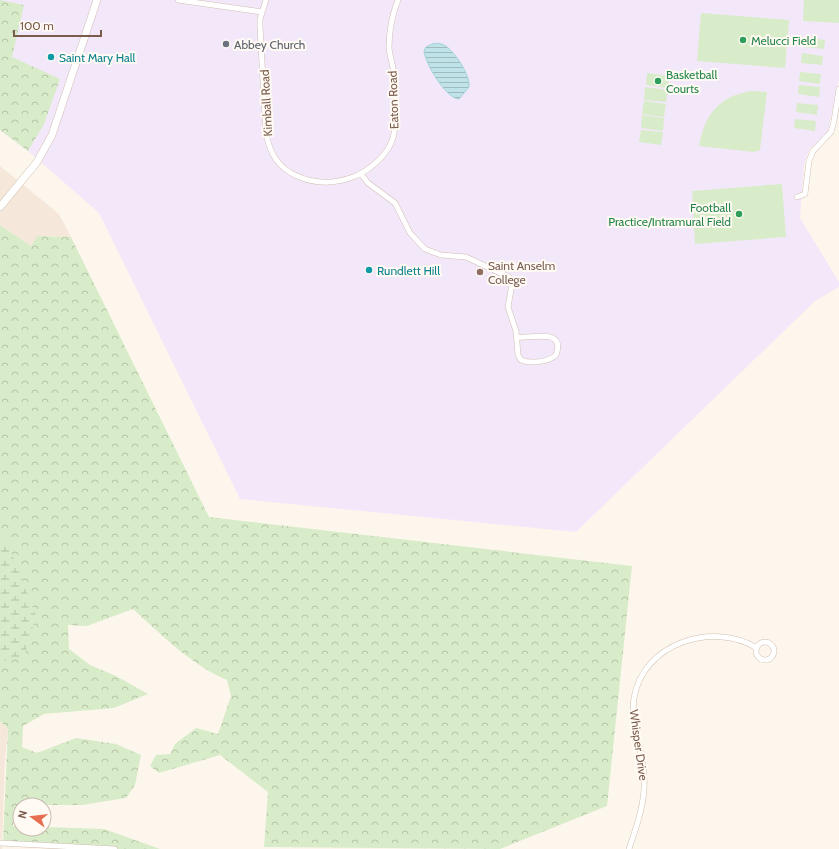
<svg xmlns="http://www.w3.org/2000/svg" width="839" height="849" font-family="Cabin,sans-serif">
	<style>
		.residential { fill: #f5e8da }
		.education { fill: #f3e8fa }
		.grass { fill: #d8ecc9 }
		.forest { fill: url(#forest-crowns) }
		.wetland { fill: url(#wetland-marsh) }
		.water { fill: url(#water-rules); stroke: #a5d3da }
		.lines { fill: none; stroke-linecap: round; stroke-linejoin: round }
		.minor-casing { stroke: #d1beb0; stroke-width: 6 }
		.tertiary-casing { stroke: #d1beb0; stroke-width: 8 }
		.minor { stroke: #fff; stroke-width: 5 }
		.tertiary { stroke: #fff; stroke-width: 7 }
		.leisure-dot { fill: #2e9e5b; stroke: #fffaf3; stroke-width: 1.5 }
		.worship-dot { fill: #6b7280; stroke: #fffaf3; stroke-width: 1.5 }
		.culture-dot { fill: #0f9aa8; stroke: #fffaf3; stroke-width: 1.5 }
		.education-dot { fill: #8d6e63; stroke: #fffaf3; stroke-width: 1.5 }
		.labels { text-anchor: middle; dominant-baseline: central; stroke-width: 4; stroke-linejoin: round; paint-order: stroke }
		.leisure-label { font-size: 12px; fill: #27864d; stroke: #fffaf3; text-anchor: start }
		.worship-label { font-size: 12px; fill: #5b616d; stroke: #fffaf3; text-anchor: start }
		.culture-label { font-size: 12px; fill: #0d838f; stroke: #fffaf3; text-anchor: start }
		.street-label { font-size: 12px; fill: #7a5c4d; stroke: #fffaf3 }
		.education-label { font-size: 12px; fill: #785e54; stroke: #fffaf3; text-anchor: start }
	</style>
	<defs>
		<pattern id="forest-crowns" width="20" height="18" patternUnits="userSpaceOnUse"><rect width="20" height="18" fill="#d8ecc9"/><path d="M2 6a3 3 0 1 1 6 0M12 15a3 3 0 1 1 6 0" fill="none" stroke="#b4c2a5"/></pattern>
		<pattern id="wetland-marsh" width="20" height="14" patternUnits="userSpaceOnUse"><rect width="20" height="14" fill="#d8ecc9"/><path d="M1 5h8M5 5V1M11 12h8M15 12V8" fill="none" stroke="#b4c2a5"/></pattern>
		<pattern id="water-rules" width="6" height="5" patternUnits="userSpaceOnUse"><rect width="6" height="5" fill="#bfe3e8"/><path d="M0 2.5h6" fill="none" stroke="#a0bbbe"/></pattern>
	</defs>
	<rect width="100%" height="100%" fill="#fdf6ec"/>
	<path class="residential" d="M0 166 59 214 71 237 38 236 31 246 0 225Z
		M0 721 8 729 5 760 2 849H0Z"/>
	<path class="education" d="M0 0H839V79L828 131 822 140 810 148 804 165 800 218 839 282V287L815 301 576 532 240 499 99 213 28 151 0 130Z"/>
	<path class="grass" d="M804 0H839V23L803 21Z
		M701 13 789 20 785 68 697 61Z
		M804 37 825 40 824 49 803 47Z
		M802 53 823 56 822 65 801 63Z
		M800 72 821 74 820 84 799 81Z
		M647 73 669 76 668 88 646 85Z
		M799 85 820 87 819 97 798 94Z
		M645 87 668 90 666 102 644 100Z
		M752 91 767 92 760 150 754 152 699 146C705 115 718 96 752 91Z
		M644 101 666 104 664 117 642 114Z
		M797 103 818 105 817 115 796 112Z
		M642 115 664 118 663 131 641 128Z
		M795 119 816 121 815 131 794 128Z
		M641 130 663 132 661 145 639 142Z
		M782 184 786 237 695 244 692 191Z"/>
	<path class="forest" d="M0 0 24 5 12 57 60 79 44 124 28 151 0 130Z
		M0 225 31 246 37 236 71 237 209 517 632 566 607 806 500 849 264 847 268 792 220 755 159 773 150 766 156 755 170 754 175 744 196 728 218 734 231 696 227 680C191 665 162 635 133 609L87 626 68 625 69 649 90 665 116 676 148 694 114 708 44 714 23 726 22 747 37 753 76 738 116 744 141 755 135 785 126 798 82 805H20V808L13 811V826H20V829H44V827L104 829 160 849H115L3 842 8 729 0 721Z"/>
	<path class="wetland" d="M0 536 8 543 36 616 24 657 0 661Z"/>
	<path class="water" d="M432 44C436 43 440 43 444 45 454 50 471 76 469 87L459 99C446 99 425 63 424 51L426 47Z"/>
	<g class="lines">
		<defs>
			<path id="minor" d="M178 0 262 12
				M266 0 260 19V27L266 134C270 153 278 168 297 176 315 184 334 184 353 177 369 171 388 155 393 138 397 124 395 90 394 74 393 65 390 57 389 48 389 31 392 15 398 0
				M361 174 368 183 395 203 410 233 425 249 441 255 466 257 509 277 512 284 508 307 516 331 518 355 521 360C530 364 549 362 556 355 566 327 531 339 517 337
				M797 197 805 194 809 161 813 151 831 132 834 121 839 89
				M756 651a9 9 0 1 1 18 0a9 9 0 1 1-18 0Z
				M0 843 115 849
				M629 849C637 825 646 801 644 775 643 750 630 724 634 698 643 643 713 621 757 648"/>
			<path id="tertiary" d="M0 207 37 162 52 135 97 0"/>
		</defs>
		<use href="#minor" class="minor-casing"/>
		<use href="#tertiary" class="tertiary-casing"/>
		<use href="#minor" class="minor"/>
		<use href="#tertiary" class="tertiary"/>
	</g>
	<g class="leisure-dot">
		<circle cx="743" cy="40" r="4"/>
		<circle cx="658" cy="81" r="4"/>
		<circle cx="739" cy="214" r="4"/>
	</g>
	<circle class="worship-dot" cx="226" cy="44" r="4"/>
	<g class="culture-dot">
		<circle cx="51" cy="57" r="4"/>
		<circle cx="369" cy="270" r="4"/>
	</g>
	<circle class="education-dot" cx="480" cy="272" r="4"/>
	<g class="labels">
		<g class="leisure-label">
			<text x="751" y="40">Melucci Field</text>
			<text x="666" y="74">Basketball<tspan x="666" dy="14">Courts</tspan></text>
			<text x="731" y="207" text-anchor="end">Football<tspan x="731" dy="14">Practice/Intramural Field</tspan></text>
		</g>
		<g class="worship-label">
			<text x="234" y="44">Abbey Church</text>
		</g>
		<g class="culture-label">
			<text x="59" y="57">Saint Mary Hall</text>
			<text x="377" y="270">Rundlett Hill</text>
		</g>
		<g class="street-label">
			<text transform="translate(393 100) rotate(-92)">Eaton Road</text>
			<text transform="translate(266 103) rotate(-93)">Kimball Road</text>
			<text transform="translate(639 745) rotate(82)">Whisper Drive</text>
		</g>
		<g class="education-label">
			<text x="488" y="265">Saint Anselm<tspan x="488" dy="14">College</tspan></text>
		</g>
	</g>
	<g transform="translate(32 817) rotate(285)"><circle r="19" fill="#fffaf3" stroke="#cabbb1"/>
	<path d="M0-3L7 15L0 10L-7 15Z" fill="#e76f51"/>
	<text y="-6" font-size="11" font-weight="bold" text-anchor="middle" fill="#7a5c4d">N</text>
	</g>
	<path d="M14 30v6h87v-6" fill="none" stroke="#7a5c4d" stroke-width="2"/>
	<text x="20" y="30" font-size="12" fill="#7a5c4d" stroke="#fffaf3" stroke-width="3" paint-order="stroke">100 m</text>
</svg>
